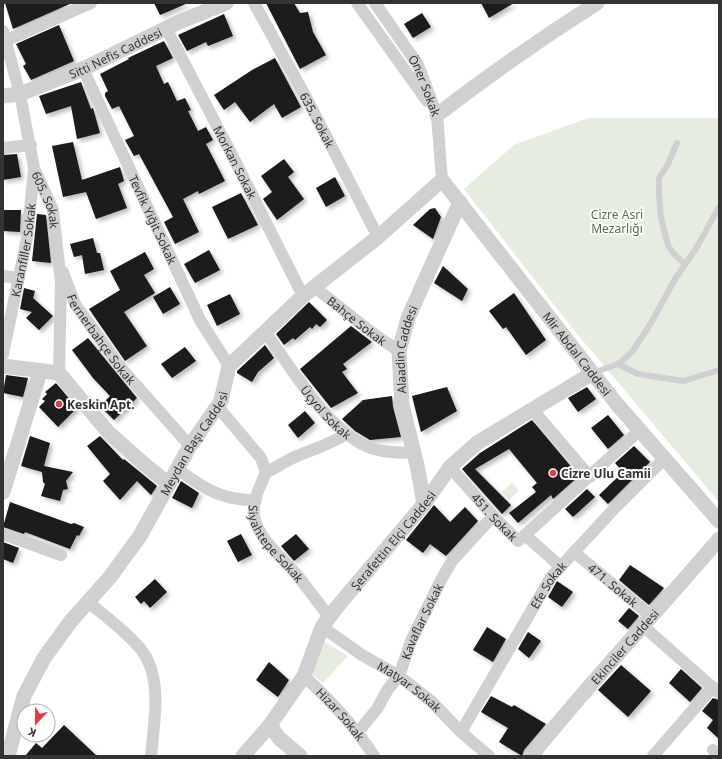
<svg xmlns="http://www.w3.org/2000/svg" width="722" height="759" font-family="'Noto Sans',sans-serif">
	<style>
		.green { fill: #e6ecdf }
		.building { fill: #1a1a1a; filter: url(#shadow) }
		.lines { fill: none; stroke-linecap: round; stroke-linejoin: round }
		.service { stroke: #d0d0d0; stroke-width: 6 }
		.minor { stroke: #d0d0d0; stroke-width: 12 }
		.tertiary { stroke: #d0d0d0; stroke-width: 15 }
		.poi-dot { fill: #e63946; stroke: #fff; stroke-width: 1.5 }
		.labels { text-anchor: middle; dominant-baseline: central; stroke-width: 4; stroke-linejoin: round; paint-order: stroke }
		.street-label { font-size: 12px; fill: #333; stroke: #fff }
		.park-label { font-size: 12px; fill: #56703f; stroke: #fff }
		.poi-label { font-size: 12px; font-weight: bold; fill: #333; stroke: #fff; text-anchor: start }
	</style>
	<defs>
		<filter id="shadow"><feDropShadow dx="3" dy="3" stdDeviation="2" flood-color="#0004"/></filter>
	</defs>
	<rect width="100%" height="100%" fill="#fff"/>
	<path class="green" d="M588 118H719V502L573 329 464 189 514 145Z
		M512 483 519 490 509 500 502 492Z
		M325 642 348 656 323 683 312 674Z"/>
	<path class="building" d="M5 3H72L13 29Z
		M154 3H188L160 15Z
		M266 3H294L300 13 308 12 313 32 326 55 300 69Z
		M481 3H514L489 18Z
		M422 13 431 27 413 38 404 24Z
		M224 14 233 36 208 46 206 42 187 51 178 35Z
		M59 25 74 61 31 80 23 66 26 64 16 44Z
		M164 41 173 58 156 66 164 84 168 82 177 101 185 98 191 110 188 111 198 131 206 127 213 140 206 144 225 181 199 194 198 191 183 199 199 232 175 244 164 222 173 217 139 154 134 156 125 140 134 136 119 106 112 109 105 96V93L108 91 100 74 129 59 128 58Z
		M275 58 301 107 282 118 274 104 250 122 235 102 224 110 214 95 252 70Z
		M81 82 91 109 93 108 100 133 77 139 71 106 46 114 39 96Z
		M73 142 82 180 120 167 124 181 118 184 127 208 96 219 86 192 63 197 52 146Z
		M17 154 21 177 3 180V155Z
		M284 159 294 172 288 177 304 199 277 220 263 199 272 192 261 176Z
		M335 177 345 196 326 207 316 188Z
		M241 193 258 225 228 239 212 207Z
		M435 208 441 217 433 239 413 225 430 209Z
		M3 210H21L20 232 3 231Z
		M37 214 46 215 51 263 32 261Z
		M93 238 97 253H100L104 270 85 274 82 255 74 257 70 244Z
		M209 250 220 270 195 283 184 264Z
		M145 252 154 269 144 275 155 293 124 312 147 346 125 361 89 309 120 290 110 271Z
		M443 266 468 289 462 301 434 283Z
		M170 287 180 304 163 314 153 297Z
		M24 288 35 291 33 298 53 316 39 330 26 318 32 312 20 309Z
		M514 293 546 340 526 355 506 327 503 329 489 311Z
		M230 294 240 314 217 326 207 305Z
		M309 302 327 320 320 327 316 324 312 329 310 327 295 340 293 338 284 345 276 334Z
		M351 326 372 342 343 364 347 369 342 372 358 393 331 408 300 369Z
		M88 338 137 398 114 420 100 406 110 396 93 378 72 350Z
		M265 345 274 358 258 372 252 382 237 373V371Z
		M185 347 196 361 172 378 161 364Z
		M6 375 28 378 23 397 3 393Z
		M56 383 77 408 58 427 39 407 45 401 42 399 47 394 45 392Z
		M447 387 457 411 421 432 412 396Z
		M587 387 596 399 578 412 568 398Z
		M392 396 393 407 401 437 370 440 355 431 342 419 363 400Z
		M305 411 315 423 298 438 288 425Z
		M608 415 624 435 608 449 591 428Z
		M532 420 579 476 553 499 551 495 518 523 509 513 536 492 532 487 537 483 509 449 475 469 511 505 502 514 462 469 480 453Z
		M30 436 50 443 44 466 73 472 66 481 68 489 63 490 60 501 41 496 45 484 43 482 42 472 21 466Z
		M100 436 123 460 124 459 157 486 151 495 137 481 120 500 103 481 110 474 87 446Z
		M634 446 650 462 608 504 599 495 623 472 615 463Z
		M181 481 199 493 192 508 172 498Z
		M587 489 595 497 573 517 565 509Z
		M10 502 71 524 74 523 84 527 79 536 77 535 70 549 25 532 24 534 3 527Z
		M434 505 450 522 465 507 478 521 446 556 430 544 423 553 406 540Z
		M241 534 252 555 238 562 227 541Z
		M296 534 309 549 294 561 281 546Z
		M3 542 19 548 13 563 3 559Z
		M630 565 664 588 649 605 619 580Z
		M155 579 167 592 150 608 144 601 141 604 135 597Z
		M557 581 573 592 562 607 548 597Z
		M629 608 639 616 628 629 618 621Z
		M487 627 506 639 493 662 473 650Z
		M528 632 541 641 529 658 518 649Z
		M269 662 289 680 278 697 256 680Z
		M621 665 651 691 628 717 598 690Z
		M681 669 702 688 690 702 669 683Z
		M491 696 512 707 514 705 546 724 524 750 522 756 499 742 508 728 481 712Z
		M713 698 719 700V739L707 728 713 720 702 711Z
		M64 725 97 756H25L36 743 42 748Z"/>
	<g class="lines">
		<path class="service" d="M677 143 668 164 659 178V195L661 218 668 245 673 253 685 264
			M618 364 638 374 684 381 719 370
			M593 373 618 364 632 352 651 323 675 279 697 247 719 207"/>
		<g class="minor">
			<path id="s1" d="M254 3 308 101 378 237"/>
			<path d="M357 3 427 101"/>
			<path id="s2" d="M375 3 418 65 437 115 442 180"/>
			<path id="s3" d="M166 28 231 153 303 296"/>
			<path id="s4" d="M3 31 20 94 34 168 53 210 61 283 59 373"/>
			<path d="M5 41 91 3"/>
			<path id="s5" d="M83 69 200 320 229 366"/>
			<path d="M3 148 31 145"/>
			<path id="s6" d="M63 272 75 304 121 368 190 446"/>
			<path d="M3 276 19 278"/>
			<path id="s7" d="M315 288C344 309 369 333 399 351"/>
			<path id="s8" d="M265 332C292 368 325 427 366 446 380 453 398 452 414 453"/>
			<path id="s9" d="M3 354 27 238 34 170"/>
			<path id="s10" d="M217 406 261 458 266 472C261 485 252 500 254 516 258 539 283 558 297 575 308 589 319 603 329 617"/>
			<path d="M532 409 590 477"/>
			<path id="s11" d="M450 467 493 516 518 541 525 535 561 567"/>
			<path d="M177 469C204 488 221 501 256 500"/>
			<path d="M266 472C277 468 286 460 297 456 314 449 331 444 346 434"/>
			<path d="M3 534 61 555"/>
			<path d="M525 535 640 430"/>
			<path id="s12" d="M574 552 652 617"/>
			<path d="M88 602C105 616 124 630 139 647 164 676 154 721 151 756"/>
			<path d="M643 626 719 693"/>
			<path id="s13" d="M322 627 362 655 399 676 431 701 461 732 489 756"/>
			<path id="s14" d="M304 676C331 701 354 725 374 756"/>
			<path id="s15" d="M358 732 377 709 388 689 399 676 411 641 442 578 452 561 493 516"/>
			<path id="s16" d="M461 732 551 577 614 509 664 459"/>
			<path d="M713 750 719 754"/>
			<path d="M653 756 713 687"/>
		</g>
		<g class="tertiary">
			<path id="s17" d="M3 96 20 94 83 69 179 22 226 3"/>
			<path d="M437 115C489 75 542 38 597 3"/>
			<path d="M3 366 59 373 108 432 144 464 169 484"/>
			<path d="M3 492 40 372"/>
			<path id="s18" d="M424 504 417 465 402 405 399 351 408 318 460 202"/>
			<path d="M270 725 279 738 300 756"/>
			<path id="s19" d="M8 756 24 696 44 658 71 621 110 577 140 536 190 446 221 401 229 366 303 296 378 237 442 180 616 403 719 521"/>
			<path id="s20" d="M243 756 270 725 304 676 322 627 337 607 424 504 450 467 477 443 593 373"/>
			<path id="s21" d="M531 756C591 681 657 612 719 539"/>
		</g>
	</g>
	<g class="poi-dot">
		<circle cx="59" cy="404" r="4"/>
		<circle cx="553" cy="473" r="4"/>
	</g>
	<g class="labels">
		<g class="street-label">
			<text stroke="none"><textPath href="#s17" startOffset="121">Sitti Nefis Caddesi</textPath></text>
			<text stroke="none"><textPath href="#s2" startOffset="97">Öner Sokak</textPath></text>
			<text stroke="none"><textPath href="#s1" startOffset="133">635. Sokak</textPath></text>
			<text stroke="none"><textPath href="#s3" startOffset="151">Morkan Sokak</textPath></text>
			<text stroke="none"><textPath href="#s4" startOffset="175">605. Sokak</textPath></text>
			<text stroke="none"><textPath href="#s5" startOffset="166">Tevfik Yiğit Sokak</textPath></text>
			<text stroke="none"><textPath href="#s9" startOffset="106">Karanfiller Sokak</textPath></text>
			<text stroke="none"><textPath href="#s7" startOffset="53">Bahçe Sokak</textPath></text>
			<text stroke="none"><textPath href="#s6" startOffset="78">Fernerbahçe Sokak</textPath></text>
			<text stroke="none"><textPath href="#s18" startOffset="158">Alaadin Caddesi</textPath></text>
			<text stroke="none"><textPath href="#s19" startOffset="957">Mir Abdal Caddesi</textPath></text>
			<text stroke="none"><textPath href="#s8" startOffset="101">Üçyol Sokak</textPath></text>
			<text stroke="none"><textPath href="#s19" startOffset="368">Meydan Başı Caddesi</textPath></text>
			<text stroke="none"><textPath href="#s11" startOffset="67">451. Sokak</textPath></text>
			<text stroke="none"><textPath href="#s20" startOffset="265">Şerafettin Elçi Caddesi</textPath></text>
			<text stroke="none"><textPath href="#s10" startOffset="164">Siyahtepe Sokak</textPath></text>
			<text stroke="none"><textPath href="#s12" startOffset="51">471. Sokak</textPath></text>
			<text stroke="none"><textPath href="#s16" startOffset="171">Efe Sokak</textPath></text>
			<text stroke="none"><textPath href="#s15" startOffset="129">Kavaflar Sokak</textPath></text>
			<text stroke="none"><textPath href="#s21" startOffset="144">Ekinciler Caddesi</textPath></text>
			<text stroke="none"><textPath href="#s13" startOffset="106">Matyar Sokak</textPath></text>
			<text stroke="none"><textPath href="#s14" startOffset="53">Hizar Sokak</textPath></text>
		</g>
		<g class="park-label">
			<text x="617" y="214">Cizre Asri<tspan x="617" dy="14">Mezarlığı</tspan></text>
		</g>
		<g class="poi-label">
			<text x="67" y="404">Keskin Apt.</text>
			<text x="561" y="473">Cizre Ulu Camii</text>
		</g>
	</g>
	<rect width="722" height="759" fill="none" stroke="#333333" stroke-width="8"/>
	<g transform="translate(36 723) rotate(202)"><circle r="19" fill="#ffffff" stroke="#adadad"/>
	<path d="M0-3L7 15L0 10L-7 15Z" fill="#e63946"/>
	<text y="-6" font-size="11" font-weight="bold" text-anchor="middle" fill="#333333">K</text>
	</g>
</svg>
